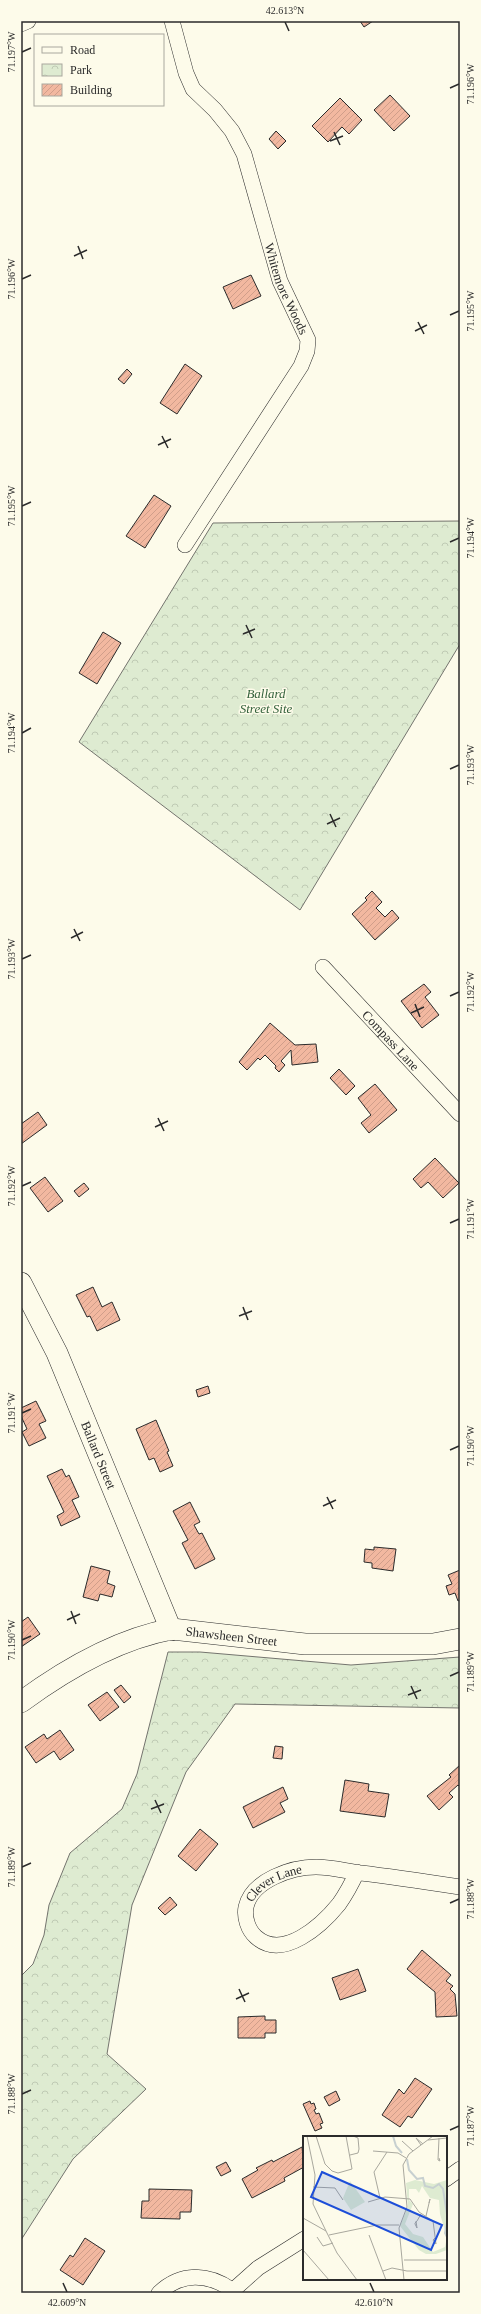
<svg xmlns="http://www.w3.org/2000/svg" width="481" height="2314" font-family="Georgia,serif">
	<style>
		.park { fill: url(#park-crowns); stroke: #74746e }
		.building { fill: url(#building-hatch); stroke: #2b2b2b }
		.lines { fill: none; stroke-linecap: round; stroke-linejoin: round }
		.street-casing { stroke: #2b2b2b; stroke-width: 16 }
		.secondary-casing { stroke: #2b2b2b; stroke-width: 22 }
		.street { stroke: #fdfbea; stroke-width: 15 }
		.secondary { stroke: #fdfbea; stroke-width: 21 }
		.ticks { fill: none; stroke: #2b2b2b; stroke-width: 1.5 }
		.labels { text-anchor: middle; dominant-baseline: central; stroke-width: 3; stroke-linejoin: round; paint-order: stroke }
		.street-label { font-size: 13px; fill: #2b2b2b; stroke: #fdfbea }
		.park-label { font-size: 13px; font-style: italic; fill: #34623c; stroke: #fdfbea }
		.inset-river { fill: none; stroke: #c7d0d0; stroke-width: 2 }
		.inset-road { fill: none; stroke: #a9a89e; stroke-width: 1 }
		.view { fill: #1d4ed8; fill-opacity: 0.15; stroke: #1d4ed8; stroke-width: 2 }
		.inset-edge { fill: none; stroke: #2b2b2b; stroke-width: 2 }
		.neatline { fill: none; stroke: #2b2b2b; stroke-width: 1.5 }
		.ticks-label { font-size: 10px; text-anchor: middle; fill: #2b2b2b }
	</style>
	<defs>
		<pattern id="park-crowns" width="20" height="18" patternUnits="userSpaceOnUse"><rect width="20" height="18" fill="#deebd1"/><path d="M2 6a3 3 0 1 1 6 0M12 15a3 3 0 1 1 6 0" fill="none" stroke="#bfcab4"/></pattern>
		<pattern id="building-hatch" width="6" height="6" patternUnits="userSpaceOnUse"><rect width="6" height="6" fill="#f2b8a0"/><path d="M-1 1l2-2M0 6l6-6M5 7l2-2" fill="none" stroke="#d09e8a"/></pattern>
	</defs>
	<rect width="100%" height="100%" fill="#fdfbea"/>
	<path class="park" d="M460 521V644L300 910 79 742 213 523Z
		M168 1652H200L351 1665 460 1657V1708L235 1704 186 1772 132 1905 107 2054 146 2089 73 2159 21 2240V1976L33 1964 44 1935 49 1905 70 1853 122 1809 137 1774Z"/>
	<path class="building" d="M360 21H373L364 27Z
		M390 95 410 116 394 131 374 110Z
		M340 98 362 120 349 134 342 127 328 142 312 126Z
		M276 131 286 141 278 149 269 139Z
		M251 275 261 296 233 309 223 287Z
		M185 364 202 376 177 414 160 403Z
		M127 369 132 374 124 384 118 379Z
		M154 495 171 506 145 548 126 536Z
		M103 632 121 643 97 684 79 673Z
		M372 891 382 902 376 908 385 917 392 910 399 918 375 940 352 914 367 900 365 898Z
		M424 984 431 992 425 997 439 1015 422 1028 401 1001Z
		M270 1023 295 1045 316 1044 318 1062 292 1065 291 1050 281 1061 285 1065 279 1072 275 1068 276 1066 265 1055 260 1060 258 1058 247 1070 239 1062Z
		M339 1069 355 1086 346 1095 330 1078Z
		M375 1084 397 1110 369 1133 361 1123 371 1115 358 1098Z
		M38 1112 47 1125 21 1144V1124Z
		M435 1158 459 1183 443 1198 428 1182 421 1188 413 1179Z
		M45 1177 63 1201 48 1212 30 1188Z
		M84 1183 89 1189 79 1197 74 1191Z
		M93 1287 102 1307 112 1302 120 1320 97 1331 90 1316 87 1317 76 1295Z
		M208 1386 210 1393 198 1397 196 1390Z
		M36 1401 46 1421 39 1424 46 1438 29 1446 22 1432 27 1429 21 1416V1408Z
		M156 1420 169 1451 167 1452 173 1466 160 1472 154 1458 149 1460 136 1429Z
		M62 1469 66 1477 69 1475 79 1497 72 1500 80 1517 61 1526 57 1516 64 1512 47 1476Z
		M190 1502 200 1522 194 1525 199 1534 202 1533 215 1559 195 1569 182 1543 188 1540 173 1511Z
		M374 1547 396 1549 393 1571 372 1568V1563L364 1562 365 1549 374 1550Z
		M91 1566 110 1571 107 1583 115 1586 112 1597 100 1594 98 1601 83 1597Z
		M460 1570V1600L458 1601 455 1593 449 1595 446 1586 452 1584 448 1575Z
		M28 1617 40 1634 21 1647V1622Z
		M121 1685 131 1697 124 1703 114 1690Z
		M107 1692 119 1707 100 1721 88 1705Z
		M60 1730 74 1750 60 1760 54 1751 36 1763 25 1747 44 1734 47 1739Z
		M275 1746 283 1747 282 1759 273 1758Z
		M460 1765V1787L458 1785 449 1793 453 1797 439 1810 427 1796 451 1777 449 1775Z
		M345 1780 369 1784 368 1791 389 1794 385 1817 340 1811Z
		M283 1787 288 1799 280 1803 285 1812 253 1828 243 1807Z
		M200 1829 218 1844 196 1871 178 1856Z
		M170 1897 177 1905 165 1915 158 1908Z
		M422 1950 451 1975 446 1981 453 1986 450 1989 455 1994 457 2016 436 2017 435 1992 407 1969Z
		M358 1969 366 1991 340 2000 332 1978Z
		M265 2016V2020H276V2033H265V2038H238V2017Z
		M415 2078 432 2089 412 2118 408 2116 400 2127 382 2115 399 2089 404 2094Z
		M336 2091 340 2100 329 2106 324 2097Z
		M310 2101 311 2104 314 2103 316 2109 314 2110 316 2114 319 2113 323 2123 320 2124 322 2128 315 2131 303 2104Z
		M302 2147 304 2167 284 2178 285 2181 252 2198 242 2179 258 2170 256 2168 272 2160 273 2162Z
		M226 2162 231 2171 221 2176 216 2167Z
		M149 2189 192 2190 191 2212H180V2219L141 2218 142 2201H149Z
		M85 2238 105 2251 83 2285 60 2270 70 2255 73 2257Z"/>
	<g class="lines">
		<defs>
			<g id="street">
				<path id="s1" d="M172 21 186 73 193 89 215 110 232 131 244 154 280 281 308 340 307 351 301 366 185 545"/>
				<path d="M21 24 28 21"/>
				<path id="s2" d="M323 967 460 1114"/>
				<path id="s3" d="M357 1872C352 1883 346 1894 339 1904 322 1925 283 1961 256 1937 248 1930 244 1917 246 1907 252 1880 292 1867 316 1867 331 1867 346 1871 361 1873 394 1877 427 1882 460 1887"/>
				<path d="M446 2179 460 2169"/>
				<path d="M159 2293C181 2272 208 2273 232 2290"/>
				<path d="M230 2293 258 2268 304 2239"/>
			</g>
			<g id="secondary">
				<path id="s4" d="M21 1283 57 1353 171 1630"/>
				<path id="s5" d="M21 1702C66 1669 117 1639 172 1629L305 1644H433L460 1639"/>
			</g>
		</defs>
		<use href="#street" class="street-casing"/>
		<use href="#secondary" class="secondary-casing"/>
		<use href="#street" class="street"/>
		<use href="#secondary" class="secondary"/>
	</g>
	<path class="ticks" d="M285 22 289 31M22 52 31 48M450 88 459 84M334 132 340 145M330 141 343 136M78 246 83 259M74 256 87 250M22 279 31 275M450 315 459 311M418 322 424 334M415 331 427 325M162 436 168 448M158 445 171 439M22 506 31 502M450 542 459 538M246 625 252 638M243 634 255 629M22 733 31 728M450 769 459 765M330 814 336 827M327 824 340 818M74 929 80 941M71 938 83 932M22 959 31 955M450 996 459 992M415 1004 420 1017M411 1013 424 1007M158 1118 164 1131M155 1127 168 1121M22 1186 31 1182M450 1223 459 1219M243 1307 248 1320M239 1316 252 1311M22 1413 31 1409M450 1450 459 1446M327 1497 333 1509M323 1506 336 1500M71 1611 76 1624M67 1620 80 1614M22 1640 31 1636M450 1676 459 1672M411 1686 417 1699M408 1695 421 1690M155 1800 161 1813M151 1809 164 1804M22 1867 31 1863M450 1903 459 1899M239 1989 245 2002M236 1999 249 1993M22 2094 31 2090M450 2130 459 2126M63 2283 67 2292M370 2283 374 2292"/>
	<g class="labels">
		<g class="street-label">
			<text stroke="none"><textPath href="#s1" startOffset="296">Whitemore Woods</textPath></text>
			<text stroke="none"><textPath href="#s2" startOffset="100">Compass Lane</textPath></text>
			<text stroke="none"><textPath href="#s4" startOffset="189">Ballard Street</textPath></text>
			<text stroke="none"><textPath href="#s5" startOffset="229">Shawsheen Street</textPath></text>
			<text stroke="none"><textPath href="#s3" startOffset="208">Clever Lane</textPath></text>
		</g>
		<g class="park-label">
			<text x="266" y="693">Ballard<tspan x="266" dy="15">Street Site</tspan></text>
		</g>
	</g>
	<g transform="translate(303 2136)">
		<rect width="144" height="144" fill="#fdfbea"/>
		<path d="M112 44 131 48 144 44V114L133 118H123L116 114 97 90 105 71 103 47ZM119 50 127 62 136 64 137 78 144 101 142 111 130 116 120 101 110 98 102 88 110 68 106 64V53H113L116 57ZM47 45 62 66 48 74 40 62Z" fill="#deebd1" fill-rule="evenodd"/>
		<path class="inset-river" d="M90 0 93 10 99 17M104 23 106 34 114 43 120 42 122 50 130 52 136 48 140 53 144 78M144 87 142 97 144 101"/>
		<path class="inset-road" d="M4 0 12 39 10 68 23 95M13 0 22 28 29 35 35 37 49 33 43 0M125 4 144 2M99 5 110 15M118 9 113 2 120 8M70 15 95 17 103 22M47 19 55 17 56 13 55 2 50 0M136 22 137 25 135 24 136 2M10 51 32 52 40 64M77 62 71 36 84 16M65 66 82 61 107 63 116 76 130 85 133 108 130 104 132 102M123 80 127 63 126 67M0 82 23 95 34 117 54 144M113 85 114 92 112 88V87L114 85 118 78M26 99 74 89H96M66 99 83 144M14 101 20 110 30 107M0 114 26 144M101 124H144M80 135 89 132 104 135H144M101 144 96 92 104 71 100 29 106 18 130 0"/>
		<path class="view" d="M19 36 139 89 128 114 8 61Z"/>
		<rect width="144" height="144" class="inset-edge"/>
	</g>
	<rect width="481" height="2314" fill="none" stroke="#fdfbea" stroke-width="44"/>
	<rect x="34" y="34" width="130" height="72" fill="#fdfbea" stroke="#a9a89e"/>
	<rect x="42" y="47" width="20" height="6" fill="#fdfbea" stroke="#a9a89e"/>
	<text x="70" y="54" font-size="12" fill="#2b2b2b">Road</text>
	<rect x="42" y="64" width="20" height="12" fill="url(#park-crowns)" stroke="#a9a89e"/>
	<text x="70" y="74" font-size="12" fill="#2b2b2b">Park</text>
	<rect x="42" y="84" width="20" height="12" fill="url(#building-hatch)" stroke="#a9a89e"/>
	<text x="70" y="94" font-size="12" fill="#2b2b2b">Building</text>
	<rect x="22" y="22" width="437" height="2270" class="neatline"/>
	<g class="ticks-label">
		<text x="285" y="14">42.613°N</text>
		<text transform="translate(11 52) rotate(-90)" y="4">71.197°W</text>
		<text transform="translate(470 84) rotate(-90)" y="4">71.196°W</text>
		<text transform="translate(11 279) rotate(-90)" y="4">71.196°W</text>
		<text transform="translate(470 311) rotate(-90)" y="4">71.195°W</text>
		<text transform="translate(11 506) rotate(-90)" y="4">71.195°W</text>
		<text transform="translate(470 538) rotate(-90)" y="4">71.194°W</text>
		<text transform="translate(11 733) rotate(-90)" y="4">71.194°W</text>
		<text transform="translate(470 765) rotate(-90)" y="4">71.193°W</text>
		<text transform="translate(11 959) rotate(-90)" y="4">71.193°W</text>
		<text transform="translate(470 992) rotate(-90)" y="4">71.192°W</text>
		<text transform="translate(11 1186) rotate(-90)" y="4">71.192°W</text>
		<text transform="translate(470 1219) rotate(-90)" y="4">71.191°W</text>
		<text transform="translate(11 1413) rotate(-90)" y="4">71.191°W</text>
		<text transform="translate(470 1446) rotate(-90)" y="4">71.190°W</text>
		<text transform="translate(11 1640) rotate(-90)" y="4">71.190°W</text>
		<text transform="translate(470 1672) rotate(-90)" y="4">71.189°W</text>
		<text transform="translate(11 1867) rotate(-90)" y="4">71.189°W</text>
		<text transform="translate(470 1899) rotate(-90)" y="4">71.188°W</text>
		<text transform="translate(11 2094) rotate(-90)" y="4">71.188°W</text>
		<text transform="translate(470 2126) rotate(-90)" y="4">71.187°W</text>
		<text x="67" y="2306">42.609°N</text>
		<text x="374" y="2306">42.610°N</text>
	</g>
</svg>
